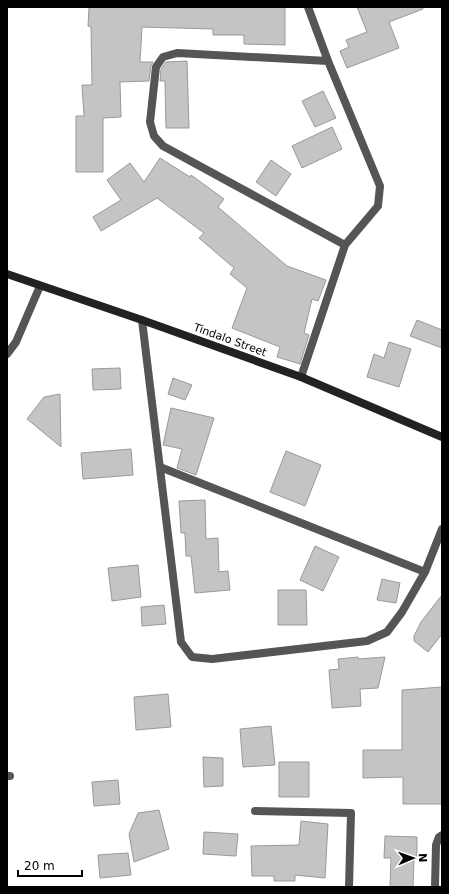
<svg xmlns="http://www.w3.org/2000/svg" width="449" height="894" font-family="'DejaVu Sans',sans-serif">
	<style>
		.building { fill: #c4c4c4; stroke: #999 }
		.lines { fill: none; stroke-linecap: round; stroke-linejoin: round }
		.service { stroke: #555; stroke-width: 8 }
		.minor { stroke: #555; stroke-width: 8 }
		.secondary { stroke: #222; stroke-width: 8 }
		.labels { text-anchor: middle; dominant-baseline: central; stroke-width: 3.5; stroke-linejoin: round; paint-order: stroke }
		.street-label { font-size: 11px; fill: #000; stroke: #fff }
	</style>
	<rect width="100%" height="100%" fill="#fff"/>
	<path class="building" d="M89 7H285V45L244 44V35H213V29L142 27 140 62H153L151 66 149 81 120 82 121 117 103 118V172H76V116H84L82 85H92L91 27 88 26Z
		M357 7H423V9L389 22 399 48 347 68 340 51 349 47 346 40 367 32Z
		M187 61 189 128H166L165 81H160L161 69 166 62Z
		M323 91 336 118 315 127 302 101Z
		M332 127 342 149 302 168 292 146Z
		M160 158 190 177 191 175 224 199 218 207 287 266 326 280 318 301 312 299 304 333 309 335 300 364 277 357 280 347 232 328 247 288 230 274 234 268 199 238 204 233 157 198 101 231 93 217 121 200 107 180 130 163 144 182Z
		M271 160 291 174 276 196 256 182Z
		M417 320 442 330V348L410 336Z
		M389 342 411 349 399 387 367 377 374 354 384 358Z
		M120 368 121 389 93 390 92 369Z
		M173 378 192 385 185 400 168 394Z
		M60 394 61 447 27 419 44 397Z
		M171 408 214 418 196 475 177 468 182 449 163 445Z
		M131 449 133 475 83 479 81 453Z
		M286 451 321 465 305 506 270 492Z
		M205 500 206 539 218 538 219 572 228 571 230 590 195 593 191 556H186L185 533H181L179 501Z
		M315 546 339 557 323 591 300 580Z
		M138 565 141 597 112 601 108 568Z
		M382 579 400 583 396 603 377 600Z
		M278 590H306L307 625H278Z
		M442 595V634L428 652 414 641V636L421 622Z
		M164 605 166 624 142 626 141 607Z
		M358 657V659L385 657 378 688 360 689 361 706 332 708 329 670 339 669 338 659Z
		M442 687V804H403V777L363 778V750H402V690Z
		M168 694 171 727 136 730 134 697Z
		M271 726 275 765 243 767 240 729Z
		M203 757 223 758V786L204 787Z
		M279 762H309V797H279Z
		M118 780 120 804 94 806 92 782Z
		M159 810 169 849 134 862 129 834 138 813Z
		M301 821 328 824 325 878 295 875V881H274V876H252L251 846 299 845Z
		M204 832 238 834 236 856 203 854Z
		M385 836 417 837V859H414L413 887H390L391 858H384Z
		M128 853 131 875 100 878 98 855Z"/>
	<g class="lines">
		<path class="service" d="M7 354 16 342 40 286
			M7 776H10
			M435 887 436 845 439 837 442 835"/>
		<path class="minor" d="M328 61 177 53 163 57 156 67 150 122 154 136 163 146 345 245
			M142 320 181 642 192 657 212 659 367 641 387 632 402 612 425 572 442 529
			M301 377 345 245 378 206 380 186 328 61 308 7
			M160 467 425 572
			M255 811 351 813 349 887"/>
		<path class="secondary" d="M7 274 142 320 301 377 442 437"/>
	</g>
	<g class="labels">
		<g class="street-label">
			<text transform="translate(230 340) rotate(20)">Tindalo Street</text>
		</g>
	</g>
	<rect width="449" height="894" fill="none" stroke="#000000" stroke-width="16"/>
	<g transform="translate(413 858) rotate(88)" stroke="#ffffff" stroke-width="3" paint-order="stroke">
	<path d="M0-3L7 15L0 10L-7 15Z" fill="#000000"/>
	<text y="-6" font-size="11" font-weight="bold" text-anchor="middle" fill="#000000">N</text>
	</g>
	<path d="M18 870v6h64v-6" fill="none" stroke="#000000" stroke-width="2"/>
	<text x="24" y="870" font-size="12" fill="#000000" stroke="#ffffff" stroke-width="3" paint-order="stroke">20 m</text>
</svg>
